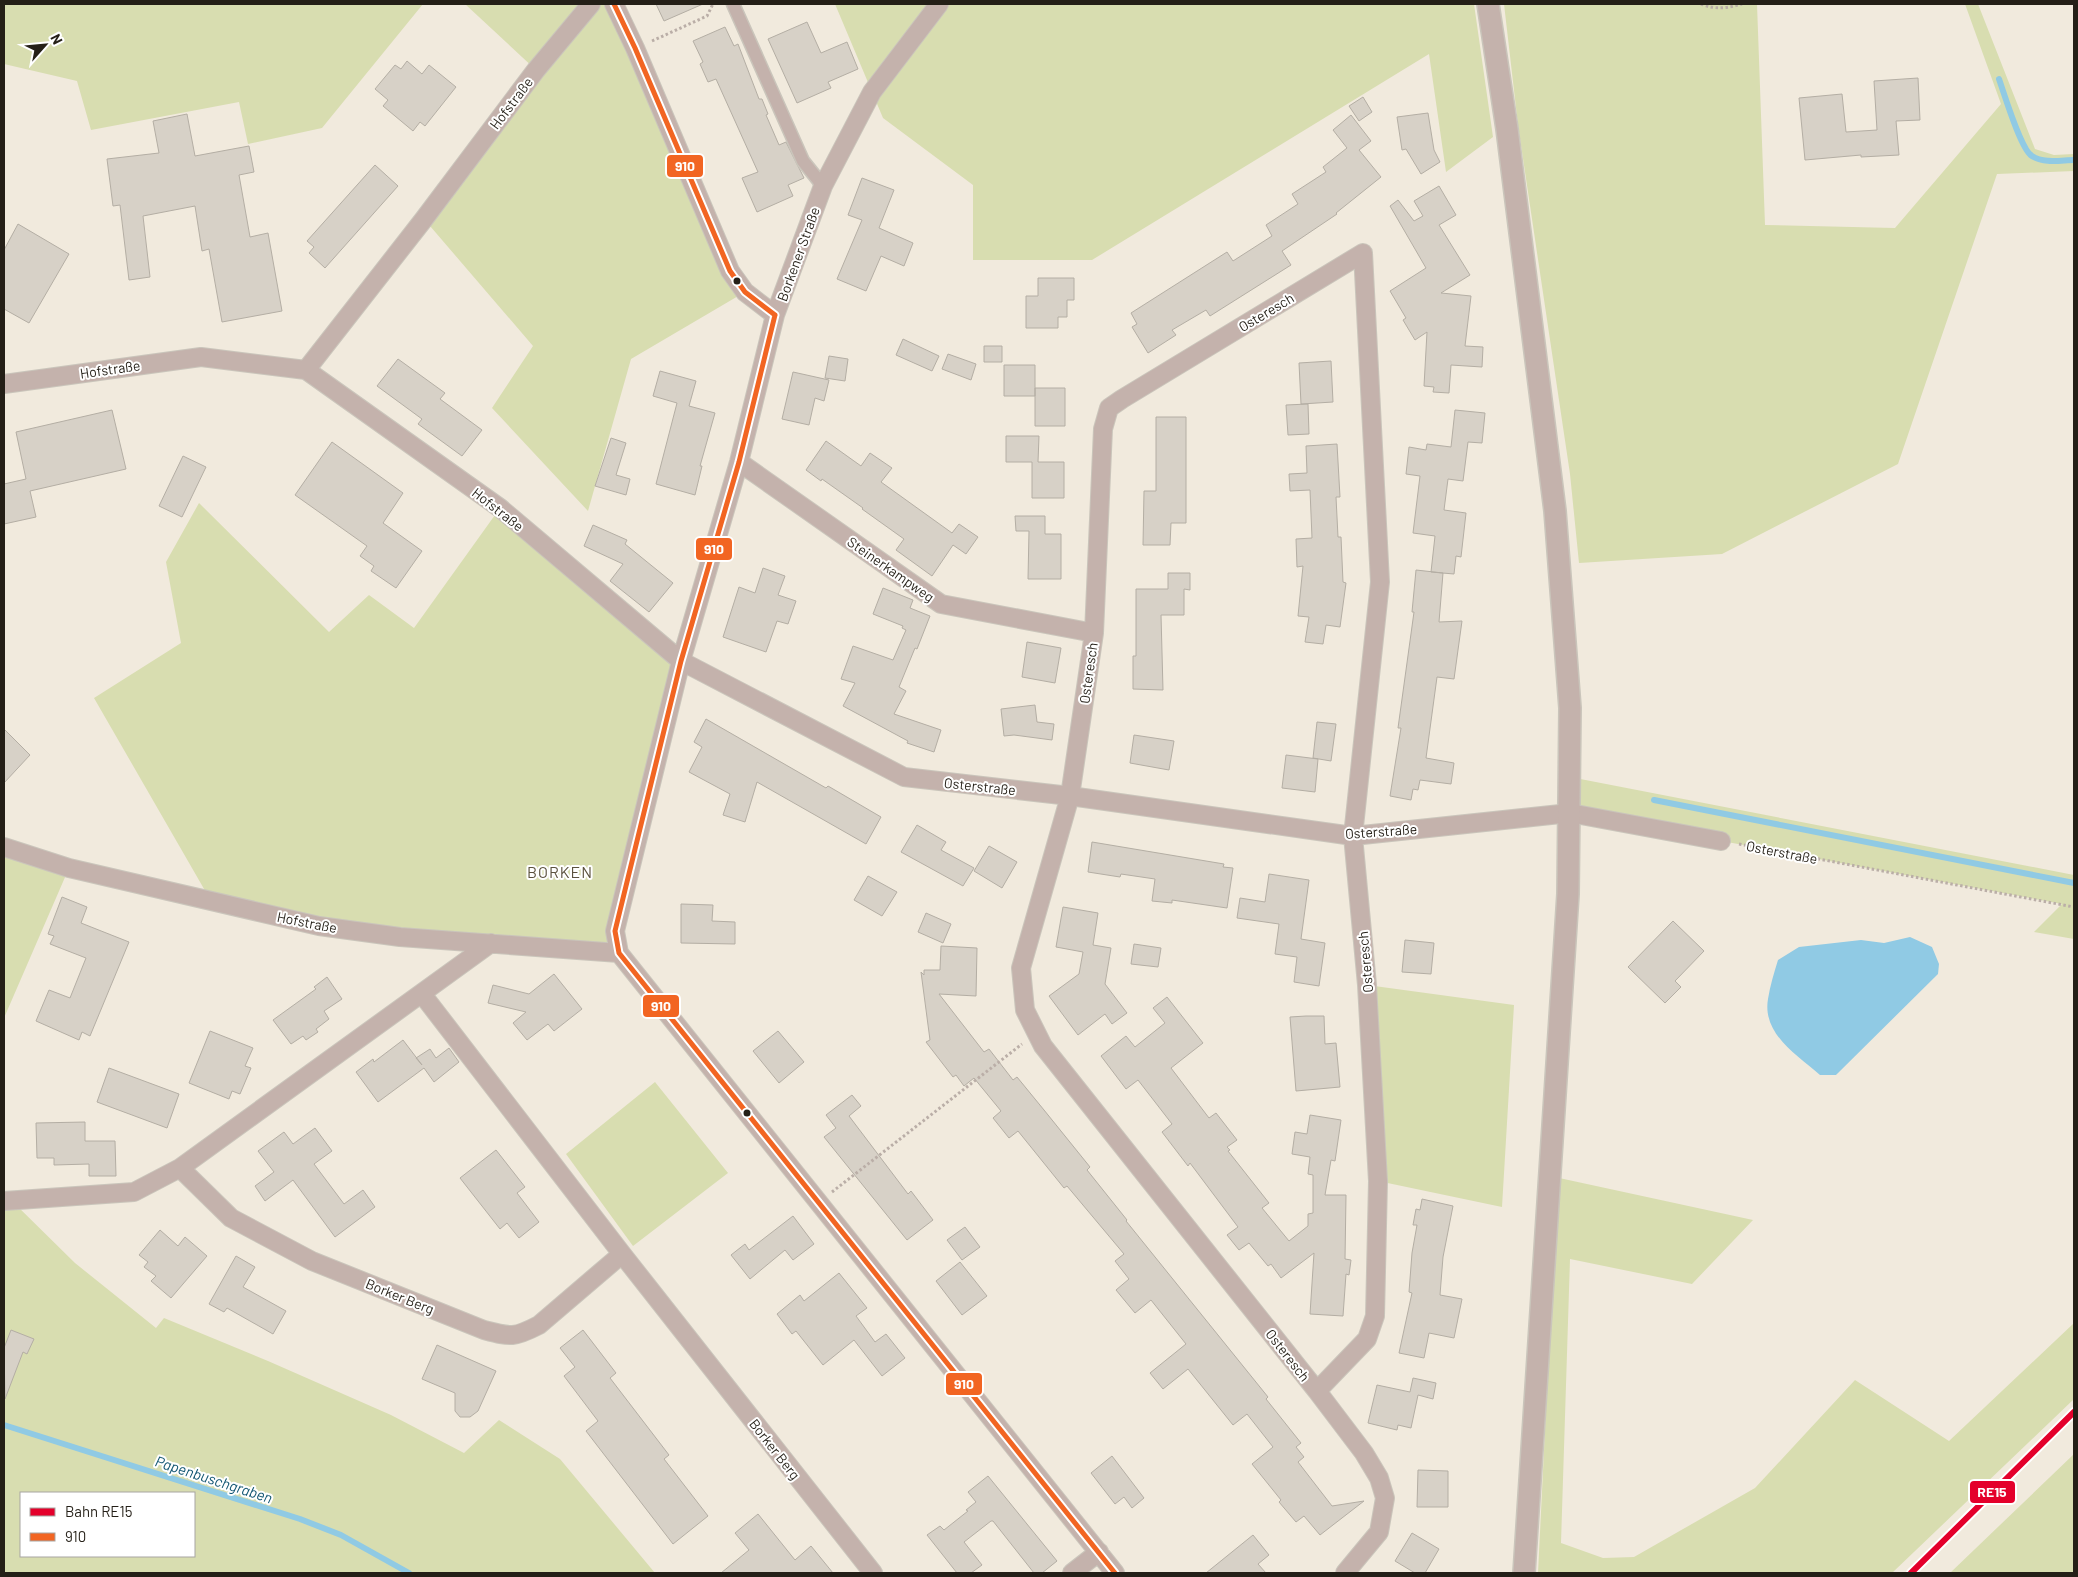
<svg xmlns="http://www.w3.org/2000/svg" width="2078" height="1577" font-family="Barlow,sans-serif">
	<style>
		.green { fill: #d8ddb0; fill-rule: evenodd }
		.water { fill: #90cae4 }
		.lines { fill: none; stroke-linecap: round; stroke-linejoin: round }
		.stream { stroke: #90cae4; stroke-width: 6 }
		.building { fill: #d7d1c7; stroke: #b4aea4 }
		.pedestrian-casing { stroke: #cac5bb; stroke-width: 15 }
		.minor-casing { stroke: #cac5bb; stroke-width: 20 }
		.tertiary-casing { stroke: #cac5bb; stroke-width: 24 }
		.path { stroke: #baaea7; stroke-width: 3; stroke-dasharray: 2.5 2.5; stroke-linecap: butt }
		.pedestrian { stroke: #c4b2ac; stroke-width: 12 }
		.minor { stroke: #c4b2ac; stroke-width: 18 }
		.tertiary { stroke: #c4b2ac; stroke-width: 21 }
		.bus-1-casing { stroke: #fff; stroke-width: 9 }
		.bus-1 { stroke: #f26522; stroke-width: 5 }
		.rail-1-casing { stroke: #fff; stroke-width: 10 }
		.rail-1 { stroke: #e4002b; stroke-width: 6 }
		.bus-dot { fill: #241f17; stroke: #fff; stroke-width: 2 }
		.labels { text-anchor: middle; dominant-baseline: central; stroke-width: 4; stroke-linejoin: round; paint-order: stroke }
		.street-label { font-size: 14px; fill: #241f17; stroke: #fff }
		.water-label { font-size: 15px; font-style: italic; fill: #115572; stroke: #fff }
		.quarter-label { font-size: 16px; letter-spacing: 1px; fill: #5b513e; stroke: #fff }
		.line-badge { stroke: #fff; stroke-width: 2 }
		.badge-label { font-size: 14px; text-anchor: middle; font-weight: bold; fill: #fff }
	</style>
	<rect width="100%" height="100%" fill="#f1eadd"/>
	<path class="green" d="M4 4H423L322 128 248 144 239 102 91 130 77 81 4 64Z
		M465 4H614L745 292 631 359 588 511 492 408 533 346 424 219 536 70Z
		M835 4H1474L1493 137 1446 172 1429 54 1092 260H973V185L883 118Z
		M1504 4H1757L1765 225 1895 228 2001 104 1965 4H1978L2035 149 2054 155 2074 154V171L1997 174 1898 464 1722 554 1579 563 1570 474 1518 125Z
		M199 503 329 632 369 595 414 628 500 508 681 661 619 953 491 943 211 901 94 698 181 643 166 562Z
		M1570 777 2074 875V939L2034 932 2062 904 1570 813Z
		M4 847 69 868 4 1018Z
		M1367 985 1514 1005 1502 1207 1378 1181Z
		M655 1082 728 1173 633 1246 566 1154Z
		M1550 1176 1753 1220 1692 1284 1570 1259 1561 1543 1603 1558 1634 1557 1755 1488 1855 1380 1949 1441 2074 1323V1399L1892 1573H1538L1551 1308Z
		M11 1200 75 1263 156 1328 164 1318 268 1361 391 1415 464 1453 499 1420 560 1459 655 1573H4V1201ZM21 1493H194V1556H21Z
		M2074 1454V1573H1950Z"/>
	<path class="water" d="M1910 937 1932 947 1939 964 1938 974 1836 1075H1820C1797 1055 1762 1034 1768 999 1770 986 1774 973 1778 960L1799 947 1861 940 1884 943Z"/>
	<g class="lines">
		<path class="stream" d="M1999 79C2004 93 2021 150 2032 156 2044 164 2062 160 2074 160
			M1654 800 2074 883
			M4 1425 300 1519 341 1535 409 1573"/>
	</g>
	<path class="building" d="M656 4H703L664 21Z
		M807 22 821 53 847 42 858 69 828 82 831 88 797 103 768 39Z
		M725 27 734 46 738 44 759 99H762L768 114 766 115 779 145 786 142 804 178 788 185 793 196 757 212 742 178 758 172 716 79 708 82 700 64 703 62 693 41Z
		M407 61 422 74 429 65 456 87 425 126 420 122 413 131 383 106 388 100 375 89 395 65 401 69Z
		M1918 78 1920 120 1896 121 1899 155 1861 157V155L1805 160 1799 98 1842 94 1846 132 1877 130 1874 81Z
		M1363 97 1372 112 1359 121 1349 106Z
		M1428 113 1434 150 1440 162 1421 174 1406 149 1402 150 1397 117Z
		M187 114 195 156 249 146 254 172 239 175 250 237 268 233 282 311 222 322 209 249 202 251 195 206 143 216 150 277 129 280 120 205 113 206 107 159 159 153 153 121Z
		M1351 115 1371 141 1359 150 1381 177 1336 213 1337 214 1282 251 1291 265 1210 316 1206 310 1172 330 1176 335 1148 353 1132 327 1137 324 1131 313 1227 252 1233 261 1272 236 1266 225 1298 204 1292 194 1326 172 1323 167 1347 148 1333 130Z
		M375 165 398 186 325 268 309 253 314 247 307 241Z
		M862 178 894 190 879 228 913 243 904 266 881 256 866 291 837 279 862 220 848 215Z
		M1439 186 1456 215 1439 225 1470 275 1441 293 1471 296 1465 346 1483 347 1482 367 1451 365 1449 393 1433 392 1434 387 1424 386 1427 332 1415 340 1403 320 1406 318 1390 291 1426 268 1390 206 1398 200 1414 221 1423 216 1414 201Z
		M18 224 69 254 29 323 4 309V250Z
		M1038 278H1074V300H1067V317H1058V328H1026V296H1038Z
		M903 339 939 356 932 371 896 355Z
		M984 346H1002V362H984Z
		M948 354 976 364 971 380 942 369Z
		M829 356 848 359 845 381 825 378Z
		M398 359 445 393 440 399 482 430 462 456 418 424 422 419 377 386Z
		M1331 361 1333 402 1301 404 1299 363Z
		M1004 365H1035V396H1004Z
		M660 371 696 381 689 406 715 413 700 466H702L695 495 656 484 677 403 653 396Z
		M793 372 829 380 824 401 815 398 809 425 782 419Z
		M1035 388H1065V426H1035Z
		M1308 404 1309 434 1288 435 1286 405Z
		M112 410 126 469 30 491 36 517 4 524V484L26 479 16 432Z
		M1455 410 1485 413 1482 443 1468 442 1463 481 1448 479 1444 510 1466 513 1461 557 1456 556 1454 574 1431 572 1435 536 1413 533 1420 476 1406 474 1409 447 1426 450 1427 444 1451 447Z
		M1156 417H1186V523H1171L1170 545H1143L1144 491H1156Z
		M1006 436H1039L1038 462H1064V498H1032V462H1006Z
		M611 438 626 443 616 475 630 479 626 495 595 486Z
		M826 441 861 466 870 453 892 468 881 482 952 533 959 524 978 537 966 554 953 545 932 576 896 550 904 539 862 509 863 508 822 479 821 481 806 470Z
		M332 442 403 493 383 523 422 551 396 588 371 571 374 566 360 556 367 546 295 495Z
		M1337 444 1340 497H1336L1338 537H1341L1343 582 1346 583 1340 627 1326 625 1323 644 1305 642 1309 617 1298 616 1303 566 1297 567 1296 539 1312 538 1310 490 1290 491 1289 474 1307 473 1306 446Z
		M183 456 206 467 182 517 159 506Z
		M1015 516H1045V534H1061V579H1028L1029 531H1016Z
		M593 525 627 540 625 544 673 583 649 612 610 581 623 564 584 546Z
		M763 568 785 576 778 595 796 601 788 624 777 621 766 652 723 637 739 587 755 593Z
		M1416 570 1443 573 1439 622 1462 621 1454 679 1437 677 1426 758 1454 763 1451 784 1420 780 1418 790 1413 789 1411 800 1390 796 1401 728H1398L1414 612H1412Z
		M1168 573H1190V590L1184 589V615H1161L1163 690 1133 689V656H1136V589H1168Z
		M883 588 913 600 910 608 930 616 917 649 915 648 899 687 906 691 894 714 941 730 934 752 907 743 908 741 843 706 855 683 841 679 853 646 893 660 906 630 902 628 903 626 873 614Z
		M1027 642 1061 648 1055 683 1022 677Z
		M1035 705 1037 722 1054 724 1052 740 1014 735 1004 736 1001 709Z
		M706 719 826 788 828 786 881 817 866 844 757 782 745 822 723 815 730 794 689 772 702 747 694 742Z
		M1317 722 1336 724 1331 761 1313 758Z
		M4 729 30 755 4 783Z
		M1134 735 1174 741 1169 770 1130 763Z
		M1286 755 1318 759 1315 792 1282 788Z
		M917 825 946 842 941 850 974 868 963 886 901 852Z
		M1092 842 1224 864 1223 867 1233 868 1227 908 1172 900V903L1152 901 1155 879 1121 874 1120 877 1088 872Z
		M989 846 1017 862 1002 888 974 871Z
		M1269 874 1309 880 1301 939 1325 943 1319 986 1294 982 1297 957 1275 954 1279 924 1237 918 1240 898 1265 902Z
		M868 876 897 892 882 916 854 900Z
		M62 897 87 907 81 923 129 942 90 1036 82 1032 79 1040 36 1021 49 990 70 998 86 958 50 944 54 936 48 934Z
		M681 904 713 905 712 921 735 922V944L681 943Z
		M1063 907 1098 913 1093 945 1111 948 1105 984 1127 1013 1112 1024 1105 1014 1078 1035 1049 996 1079 974 1083 952 1056 947Z
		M926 913 951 924 943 943 918 932Z
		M1673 921 1704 951 1675 981 1681 987 1665 1003 1628 967Z
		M1405 940 1434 943 1431 974 1402 972Z
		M1134 944 1161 948 1158 967 1131 964Z
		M941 946 977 948 976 996 939 994 984 1052 989 1049 1013 1080 1017 1077 1044 1110 1090 1167 1087 1170 1127 1220 1126 1221 1268 1397 1266 1399 1301 1443 1296 1447 1304 1457 1298 1462 1332 1506 1364 1501 1320 1535 1304 1516 1296 1522 1279 1502 1281 1500 1252 1464 1273 1447 1247 1414 1233 1425 1188 1369 1163 1389 1150 1373 1186 1344 1151 1300 1135 1313 1116 1290 1129 1279 1115 1261 1124 1254 1067 1186 1064 1188 1018 1131 1009 1138 993 1118 1001 1111 974 1078 964 1086 956 1075 953 1077 926 1042 930 1040 921 972 924 975V970H940Z
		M554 974 582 1009 554 1031 548 1024 527 1040 513 1023 526 1012 488 1003 493 985 529 994Z
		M327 977 342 999 324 1011 329 1019 316 1029 318 1032 306 1040 303 1036 291 1044 273 1020 316 989 314 987Z
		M1167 997 1203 1043 1171 1068 1209 1118 1216 1113 1237 1140 1227 1147 1230 1150 1228 1151 1269 1203 1262 1208 1289 1241 1308 1226V1214L1313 1213V1175L1308 1174 1310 1157 1292 1154 1295 1132 1307 1134 1310 1115 1341 1120 1335 1161 1331 1160 1325 1195H1346L1345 1259 1351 1260 1349 1275 1346 1274 1343 1316 1310 1314 1314 1253 1281 1278 1271 1264 1268 1266 1249 1243 1239 1250 1227 1235 1238 1227 1190 1163 1188 1166 1162 1132 1172 1124 1138 1080 1126 1089 1101 1056 1126 1036 1135 1047 1165 1023 1153 1008Z
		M1306 1016H1324L1325 1044 1336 1043 1340 1087 1296 1091 1290 1017Z
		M210 1031 253 1048 245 1066 251 1068 240 1094 232 1091 229 1099 189 1083Z
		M778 1031 804 1062 779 1083 753 1051Z
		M403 1040 422 1065 416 1058 430 1049 436 1058 449 1048 459 1062 434 1082 424 1068 378 1102 356 1072 373 1059 374 1062Z
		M109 1068 179 1094 167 1128 97 1102Z
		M852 1095 861 1106 849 1116 908 1194 911 1191 933 1220 907 1240 824 1137 836 1128 826 1115Z
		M85 1122V1141H115L116 1176H89V1164L54 1165V1158H37L36 1123Z
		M315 1128 332 1151 314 1164 344 1204 363 1190 375 1207 335 1237 293 1180 265 1201 255 1186 274 1172 258 1151 284 1132 293 1144Z
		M496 1150 525 1187 517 1193 539 1222 519 1238 507 1223 500 1229 460 1178Z
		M1422 1199 1453 1206 1443 1257 1440 1295 1462 1299 1454 1338 1429 1333 1424 1358 1399 1353 1412 1293 1409 1292 1412 1253 1417 1225H1413L1416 1209 1420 1210Z
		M793 1216 814 1244 793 1260 785 1250 750 1279 731 1255 745 1244 749 1250Z
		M965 1227 980 1247 962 1260 947 1240Z
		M160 1230 178 1246 185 1237 207 1256 171 1298 151 1281 156 1276 144 1267 148 1262 139 1255Z
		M236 1256 255 1267 243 1287 286 1311 273 1334 227 1308 224 1312 209 1304Z
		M960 1262 987 1296 962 1315 936 1281Z
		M839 1273 867 1308 856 1316 875 1342 886 1334 905 1358 882 1376 854 1340 823 1365 796 1331 792 1334 777 1314 800 1295 804 1301Z
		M11 1330 34 1339 27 1354 23 1352 5 1399 4 1348Z
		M583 1330 616 1373 610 1378 669 1455 664 1459 708 1516 673 1544 586 1431 598 1421 564 1376 575 1367 560 1348Z
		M437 1345 496 1371 478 1411 470 1417H460L455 1411V1393L422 1379Z
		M1413 1378 1436 1383 1433 1399 1418 1395 1411 1428 1398 1425 1397 1430 1368 1423 1377 1385 1410 1392Z
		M1112 1456 1144 1498 1132 1508 1124 1497 1115 1504 1091 1473Z
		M1418 1470 1448 1471V1507H1417Z
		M988 1476 1057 1561 1042 1573H1034L993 1521H991L964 1542 982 1565 971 1573H957L927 1535 940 1526 944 1530 968 1511 966 1510 976 1502 968 1492Z
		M758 1514 795 1560 811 1546 833 1573H721L749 1550 735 1533Z
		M1412 1533 1439 1549 1425 1573H1415L1395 1561Z
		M1253 1535 1269 1555 1258 1564 1266 1573H1206Z"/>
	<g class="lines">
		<defs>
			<path id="pedestrian" d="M733 4 803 161 823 186"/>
			<path id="minor" d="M614 4 635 48 730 271 745 292 775 315
				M939 4 872 92 823 186 775 315 739 462 681 661 615 931 619 953 1115 1573
				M306 370 424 219 536 70 591 4
				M4 384 201 357 306 370 500 508 681 661 904 777 1070 796 1353 836 1570 813 1721 841
				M739 462 941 604 1094 633
				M4 847 69 868 319 926 400 937 619 953
				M422 994 622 1254 873 1573
				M180 1168 231 1218 312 1261 484 1330C511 1337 514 1338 539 1325L622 1254
				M4 1201 134 1192 180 1168 491 943
				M1317 1391 1367 1339 1375 1316 1378 1181 1367 985 1353 836 1380 582 1363 253 1122 399 1109 408 1103 429 1094 633 1070 796 1021 968 1025 1010 1043 1046 1317 1391 1364 1453 1379 1478 1385 1498 1379 1532 1345 1573
				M1072 1573 1099 1552"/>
			<path id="tertiary" d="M1488 4 1507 129 1555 511 1570 708 1568 894 1524 1573"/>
		</defs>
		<use href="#pedestrian" class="pedestrian-casing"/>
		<use href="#minor" class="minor-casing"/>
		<use href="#tertiary" class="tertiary-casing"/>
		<path class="path" d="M1701 4C1715 10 1728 8 1742 4
			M652 41 707 16 713 4
			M1739 844 2074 907
			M832 1192 1022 1044"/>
		<use href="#pedestrian" class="pedestrian"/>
		<use href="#minor" class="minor"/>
		<use href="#tertiary" class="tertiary"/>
		<defs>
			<path id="bus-1" d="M614 4 635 48 730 271 745 292 775 315
				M775 315 739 462 681 661 615 931 619 953 1115 1573"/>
		</defs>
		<use href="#bus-1" class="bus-1-casing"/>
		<use href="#bus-1" class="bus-1"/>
		<defs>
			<path id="rail-1" d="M1911 1573 2074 1412"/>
		</defs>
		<use href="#rail-1" class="rail-1-casing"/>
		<use href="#rail-1" class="rail-1"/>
	</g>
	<g class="bus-dot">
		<circle cx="737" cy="281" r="4.5"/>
		<circle cx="747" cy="1113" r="4.5"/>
	</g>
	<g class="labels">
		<g class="street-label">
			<text transform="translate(511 103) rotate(-53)">Hofstraße</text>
			<text transform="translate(798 254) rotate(-70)">Borkener Straße</text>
			<text transform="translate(1266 312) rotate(-31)">Osteresch</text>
			<text transform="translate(110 369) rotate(-8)">Hofstraße</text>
			<text transform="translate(498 509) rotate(38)">Hofstraße</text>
			<text transform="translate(891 569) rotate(35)">Steinerkampweg</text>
			<text transform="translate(1088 673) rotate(-82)">Osteresch</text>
			<text transform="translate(980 786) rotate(6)">Osterstraße</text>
			<text transform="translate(1381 831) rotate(-4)">Osterstraße</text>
			<text transform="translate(1782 852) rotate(11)">Osterstraße</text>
			<text transform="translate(307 922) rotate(11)">Hofstraße</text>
			<text transform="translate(1365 962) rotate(-95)">Osteresch</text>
			<text transform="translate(400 1296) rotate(22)">Borker Berg</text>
			<text transform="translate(1288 1355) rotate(52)">Osteresch</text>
			<text transform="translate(775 1449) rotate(52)">Borker Berg</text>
		</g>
		<g class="water-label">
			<text transform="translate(214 1479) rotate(18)">Papenbuschgraben</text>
		</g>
		<g class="quarter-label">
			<text x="560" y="871">BORKEN</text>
		</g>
	</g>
	<g class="line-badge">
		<rect x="666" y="154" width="38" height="24" rx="5" fill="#f26522"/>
		<rect x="695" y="537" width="38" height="24" rx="5" fill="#f26522"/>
		<rect x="642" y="994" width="38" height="24" rx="5" fill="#f26522"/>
		<rect x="945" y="1372" width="38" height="24" rx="5" fill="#f26522"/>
		<rect x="1969" y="1480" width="47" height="24" rx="5" fill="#e4002b"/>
	</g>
	<g class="badge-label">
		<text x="685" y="171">910</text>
		<text x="714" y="554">910</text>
		<text x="661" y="1011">910</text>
		<text x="964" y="1389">910</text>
		<text x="1992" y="1497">RE15</text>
	</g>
	<rect width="2078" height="1577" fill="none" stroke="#241f17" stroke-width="10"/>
	<rect x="20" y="1492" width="175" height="65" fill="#ffffff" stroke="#a7a5a2"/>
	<rect x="30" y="1508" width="25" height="8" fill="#e4002b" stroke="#a7a5a2"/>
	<text x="65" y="1517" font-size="15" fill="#241f17">Bahn RE15</text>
	<rect x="30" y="1533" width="25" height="8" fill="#f26522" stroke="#a7a5a2"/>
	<text x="65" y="1542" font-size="15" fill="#241f17">910</text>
	<g transform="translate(45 45) rotate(63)" stroke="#ffffff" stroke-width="4" paint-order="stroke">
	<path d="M0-4L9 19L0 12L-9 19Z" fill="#241f17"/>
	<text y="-8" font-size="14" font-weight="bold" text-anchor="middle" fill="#241f17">N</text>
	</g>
</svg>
